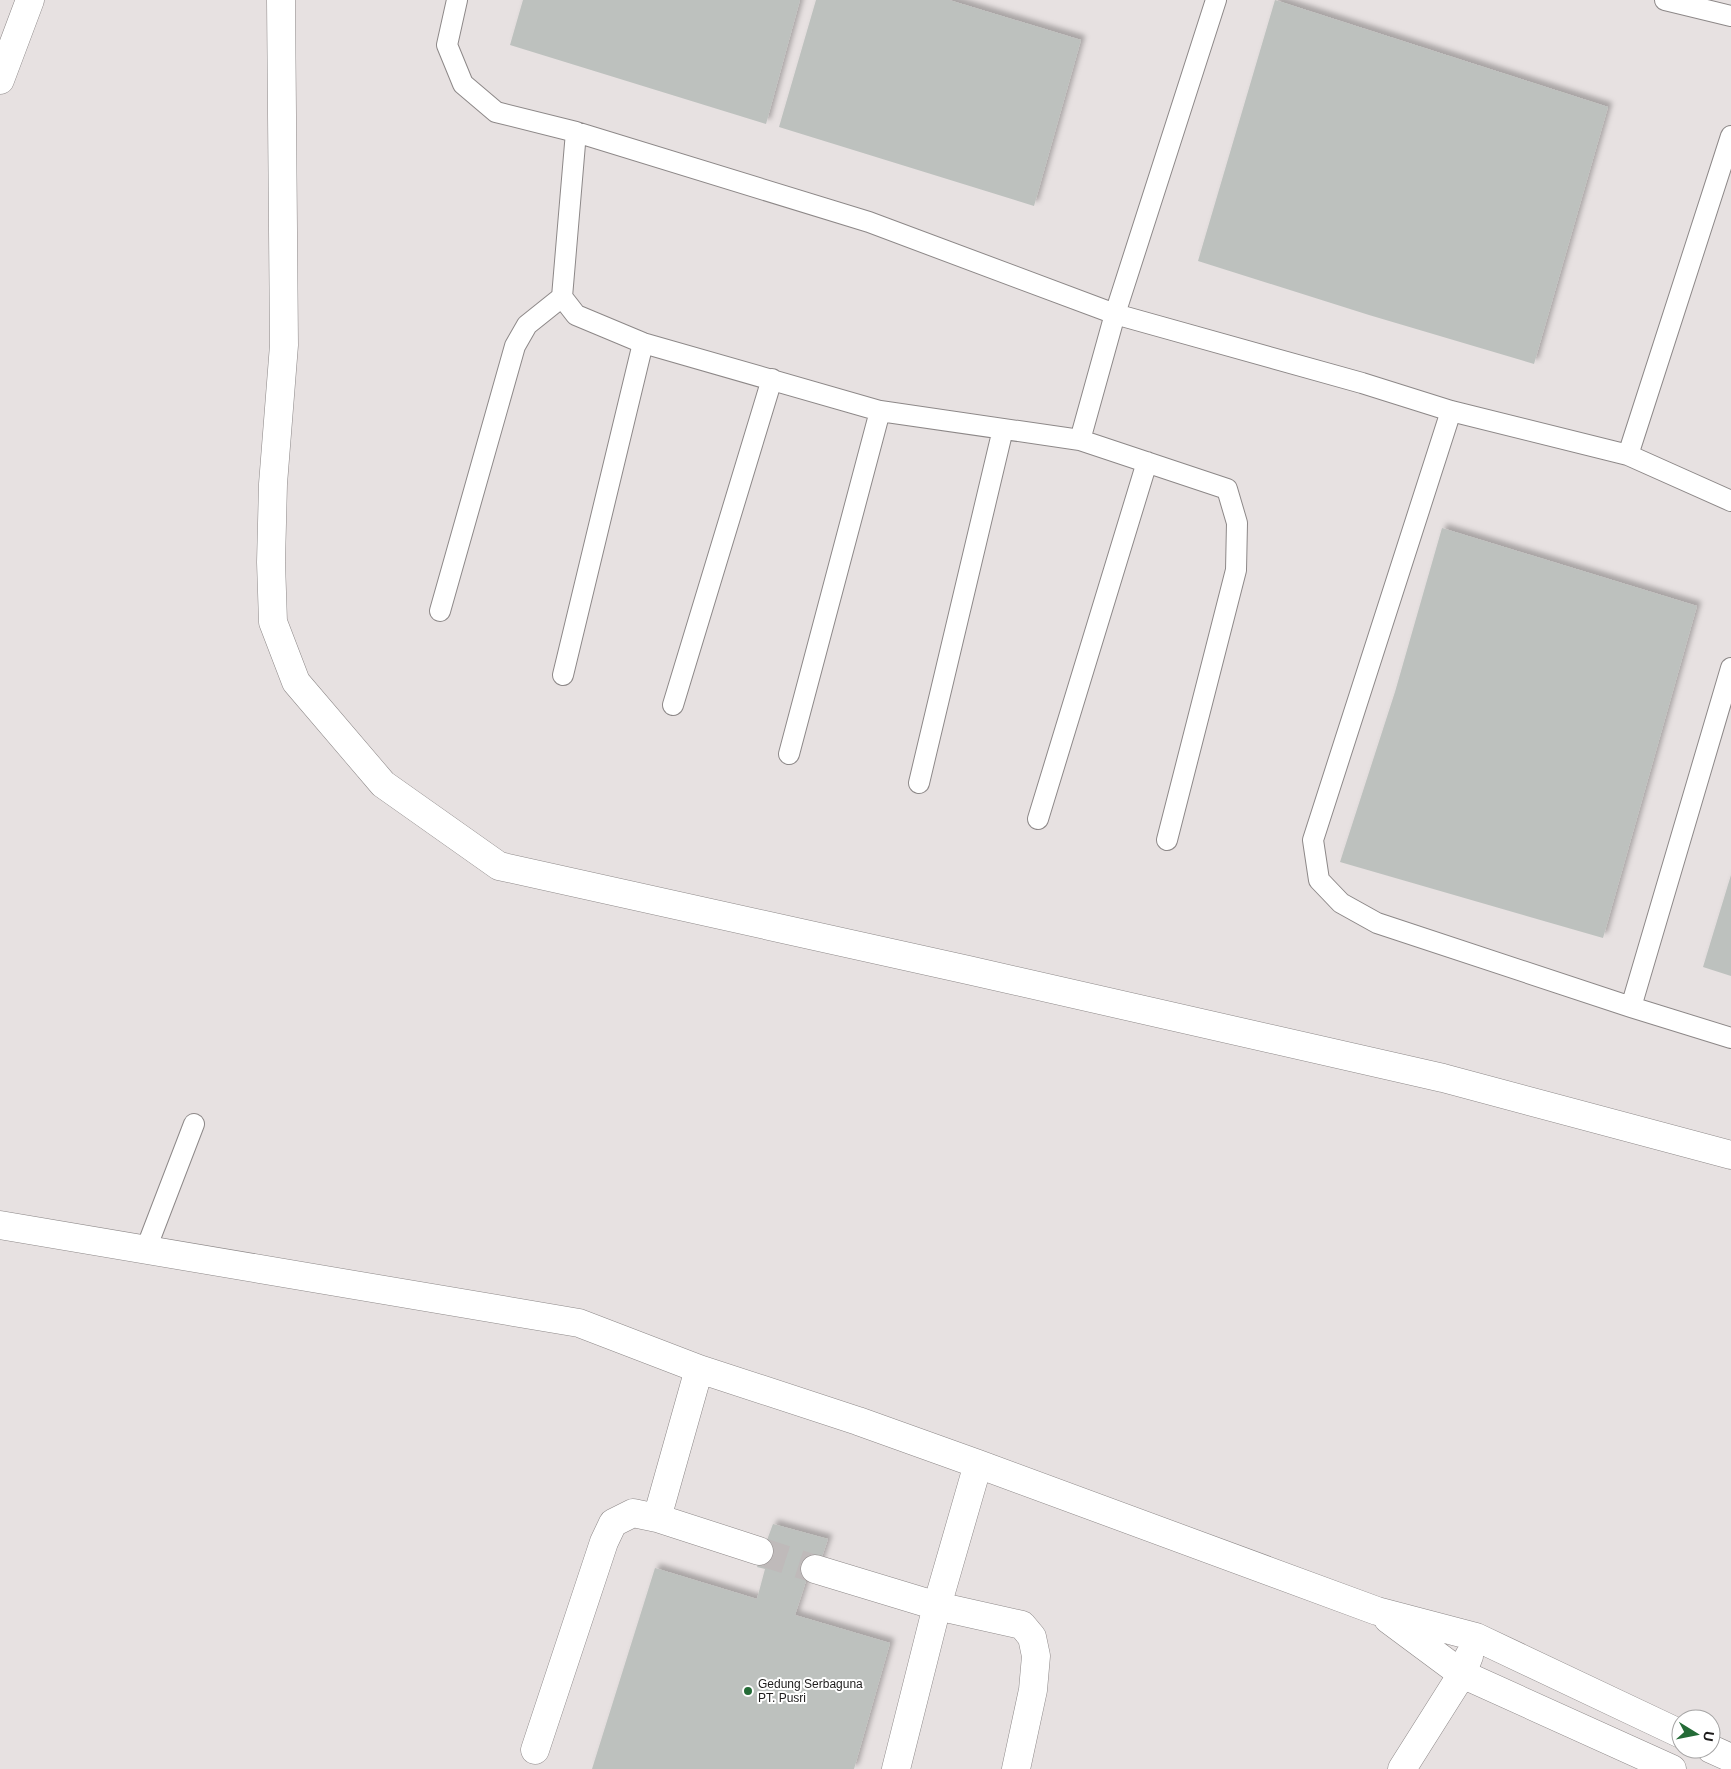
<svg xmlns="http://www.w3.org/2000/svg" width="1731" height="1769" font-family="Helvetica,sans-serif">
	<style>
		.building { fill: #bdc1be; filter: url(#shadow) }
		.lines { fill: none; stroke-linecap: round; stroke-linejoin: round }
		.street-tunnel { stroke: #bfbaba; stroke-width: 28; stroke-dasharray: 28 14; stroke-linecap: butt }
		.lane-casing { stroke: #8d8888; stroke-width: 22 }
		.street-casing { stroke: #8d8888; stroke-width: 29 }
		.lane { stroke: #fff; stroke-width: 20 }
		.street { stroke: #fff; stroke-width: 28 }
		.poi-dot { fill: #246b37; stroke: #fff; stroke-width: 2 }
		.labels { text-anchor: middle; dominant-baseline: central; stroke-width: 4; stroke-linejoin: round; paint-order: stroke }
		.poi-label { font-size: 12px; fill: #1e1c1c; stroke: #fff; text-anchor: start }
	</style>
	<defs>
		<filter id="shadow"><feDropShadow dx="4.5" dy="-4.5" stdDeviation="2.5" flood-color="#0004"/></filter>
	</defs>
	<rect width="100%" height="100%" fill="#e7e1e1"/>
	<path class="building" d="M523 0H800L766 124 510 45Z
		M816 0H949L1081 40 1034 206 779 127Z
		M1275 0 1608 107 1534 364 1369 315 1198 261Z
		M1442 528 1697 606 1603 938 1340 862 1395 692Z
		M1731 875V976L1703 967Z
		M773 1524 828 1539 814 1580 807 1578 795 1615 890 1643 854 1769H592L655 1568 757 1599 765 1569 757 1567Z"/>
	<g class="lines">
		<path class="street-tunnel" d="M759 1551 815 1569"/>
		<defs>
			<path id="lane" d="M457 0 447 45 463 84 496 112 576 132 869 222 1115 314 1362 383 1451 411 1628 455 1731 501
				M1665 0 1731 16
				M576 132 562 297 576 315 643 343 880 411 1080 440 1115 314 1216 0
				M1451 411 1313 840 1319 880 1341 903 1377 923 1631 1007 1731 1038
				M1080 440 1227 489 1237 523 1236 570 1167 840
				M1628 455 1731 136
				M440 611 515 346 527 325 562 297
				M563 675 643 343
				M673 705 772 379
				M789 754 880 411
				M919 783 1003 429
				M1038 819 1147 462
				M1631 1007 1731 668
				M146 1249 194 1124"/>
			<path id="street" d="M281 0 284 345 273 484 271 562 273 622 296 682 383 784 499 866 968 970 1443 1078 1731 1155
				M0 80 30 0
				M0 1225 579 1323 699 1369 858 1421 978 1464 1377 1611 1476 1637 1681 1734
				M657 1518 699 1369
				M815 1569 937 1606 978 1464
				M1388 1619 1462 1674 1672 1769
				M1711 1749 1731 1758
				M535 1750 604 1542 613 1523 633 1513 657 1518 759 1551
				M896 1769 937 1606 1022 1625 1032 1637 1036 1656 1033 1690 1016 1769
				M1402 1769 1462 1674 1469 1656"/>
		</defs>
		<use href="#lane" class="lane-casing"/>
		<use href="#street" class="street-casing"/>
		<use href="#lane" class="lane"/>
		<use href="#street" class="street"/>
	</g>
	<circle class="poi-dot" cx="748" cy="1691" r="5"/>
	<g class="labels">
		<g class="poi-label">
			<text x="758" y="1684">Gedung Serbaguna<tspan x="758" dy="14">PT. Pusri</tspan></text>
		</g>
	</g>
	<g transform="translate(1696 1734) rotate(100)"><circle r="24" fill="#ffffff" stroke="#a5a4a4"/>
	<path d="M0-4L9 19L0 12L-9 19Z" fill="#246b37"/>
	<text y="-8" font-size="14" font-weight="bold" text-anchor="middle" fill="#1e1c1c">U</text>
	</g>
</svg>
